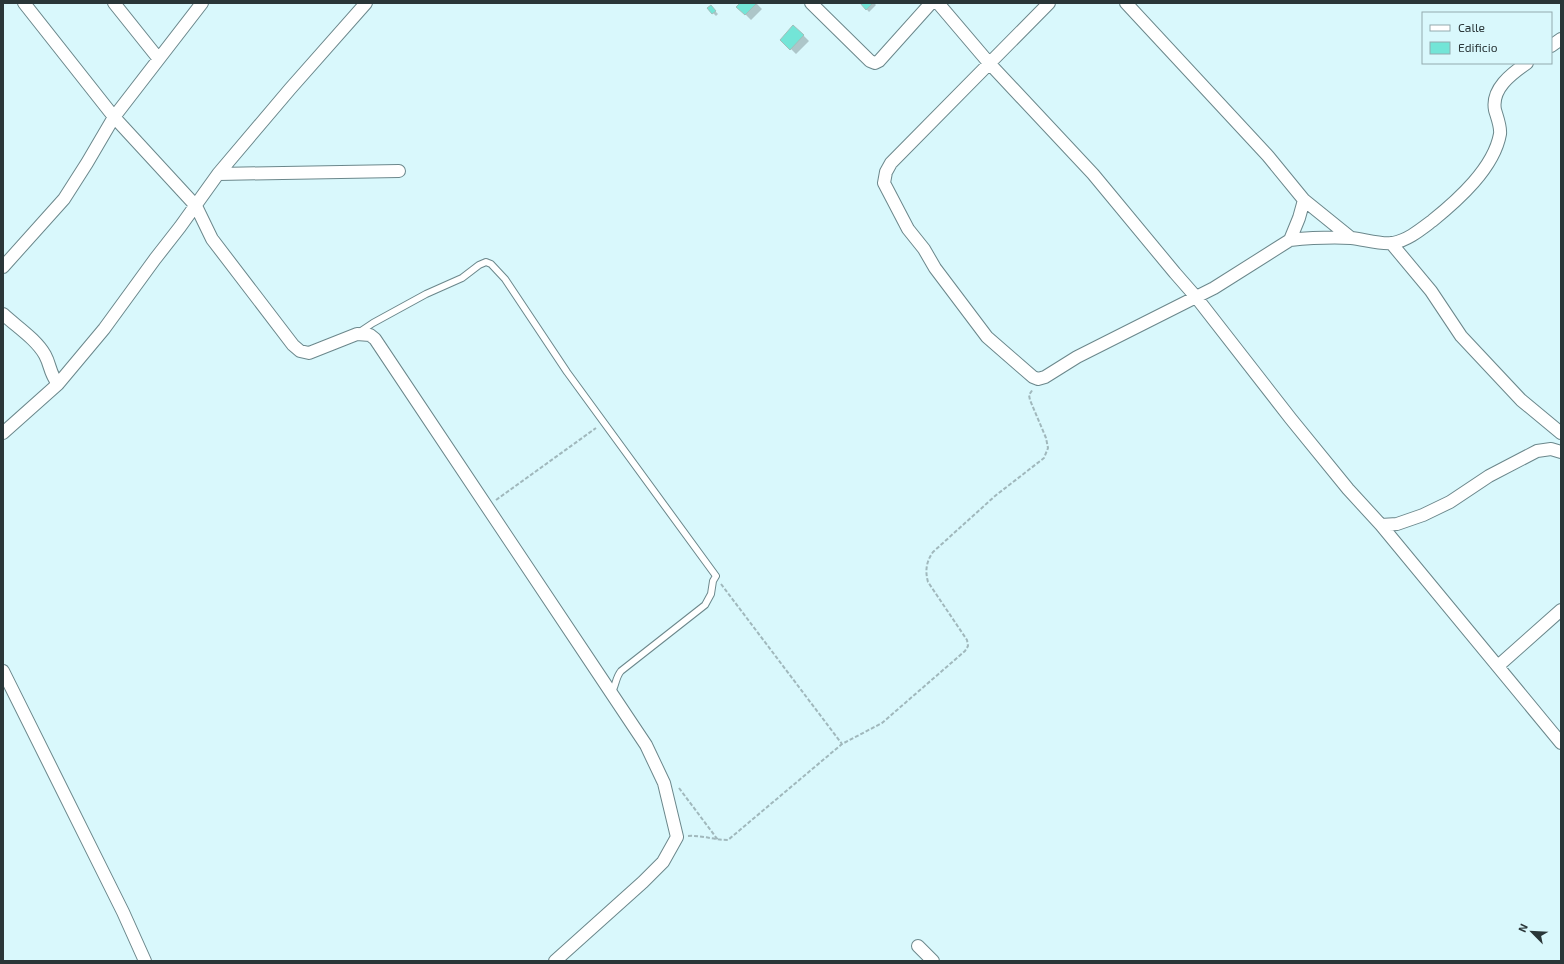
<svg xmlns="http://www.w3.org/2000/svg" width="1564" height="964" font-family="'Exo 2',sans-serif">
	<style>
		.shadow { fill: #0003 }
		.building { fill: #73e5d7; stroke: #a2bfba }
		.lines { fill: none; stroke-linecap: round; stroke-linejoin: round }
		.service-casing { stroke: #6b878b; stroke-width: 8 }
		.minor-casing { stroke: #6b878b; stroke-width: 14 }
		.path { stroke: #a0b8bc; stroke-width: 2; stroke-dasharray: 4 2; stroke-linecap: butt }
		.service { stroke: #fff; stroke-width: 6 }
		.minor { stroke: #fff; stroke-width: 12 }
	</style>
	<rect width="100%" height="100%" fill="#d9f8fc"/>
	<path class="shadow" d="M741 3H756L762 9 751 20 743 12Z
		M861 3H874L876 5 869 12Z
		M710 6 718 14 716 16 708 8Z
		M803 35 809 41 796 54 787 45Z"/>
	<path class="building" d="M740 3H757L745 15 736 7Z
		M860 3H873L866 10Z
		M711 5 716 11 712 14 707 8Z
		M793 25 804 35 790 50 780 40Z"/>
	<g class="lines">
		<defs>
			<path id="service" d="M358 333 373 323 426 294 462 278 479 265 486 262 491 264 505 279 567 372 716 576 713 581 711 594 705 605 621 671C615 678 616 687 611 693"/>
			<path id="minor" d="M24 3 114 117 196 206 212 239 293 345 300 351 309 353 357 334 370 335 375 339 646 745 664 783 677 837 663 862 643 882 555 961
				M114 3 158 58
				M811 3 870 61 875 63 879 61 931 3
				M938 3 989 63 1093 174 1175 273 1196 297 1291 419 1348 489 1381 525 1397 524 1423 515 1450 502 1489 476 1537 451 1551 449 1561 452
				M1049 3 891 163 886 172 884 183 908 229 924 249 935 268 987 337 1033 377 1038 379 1045 377 1077 357 1214 288 1290 240 1299 218 1304 200 1268 156 1126 3
				M1551 46 1561 39
				M218 174 399 171
				M1304 200 1351 238
				M1290 240C1310 238 1330 237 1351 238 1363 239 1381 245 1393 243 1408 240 1420 230 1432 221 1458 200 1494 168 1500 134 1501 127 1497 117 1495 110 1491 89 1511 74 1527 63
				M1391 243 1431 291 1461 336 1521 400 1561 433
				M3 267 64 199 87 163 114 117 202 3
				M3 314C17 327 36 339 45 355 51 366 49 372 58 384
				M3 433 58 384 104 329 155 259 180 227 218 174 290 89 366 3
				M1381 525 1561 743
				M1498 666 1561 610
				M3 671 123 912 145 961
				M918 946 933 961"/>
		</defs>
		<use href="#service" class="service-casing"/>
		<use href="#minor" class="minor-casing"/>
		<path class="path" d="M496 500 596 428
			M721 584 842 744
			M679 788 718 840
			M688 836C702 835 714 840 728 840L842 744 882 723 965 651 968 646 967 640 928 582C925 571 926 562 933 552L995 496 1044 458 1048 448 1046 438 1030 400 1029 395 1033 389"/>
		<use href="#service" class="service"/>
		<use href="#minor" class="minor"/>
	</g>
	<rect width="1564" height="964" fill="none" stroke="#2a3638" stroke-width="8"/>
	<rect x="1422" y="12" width="130" height="52" fill="#d9f8fc" stroke="#93aaae"/>
	<rect x="1430" y="25" width="20" height="6" fill="#ffffff" stroke="#93aaae"/>
	<text x="1458" y="32" font-size="12" fill="#2a3638">Calle</text>
	<rect x="1430" y="42" width="20" height="12" fill="#73e5d7" stroke="#93aaae"/>
	<text x="1458" y="52" font-size="12" fill="#2a3638">Edificio</text>
	<g transform="translate(1532 932) rotate(294)" stroke="#d9f8fc" stroke-width="3" paint-order="stroke">
	<path d="M0-3L7 15L0 10L-7 15Z" fill="#2a3638"/>
	<text y="-6" font-size="11" font-weight="bold" text-anchor="middle" fill="#2a3638">N</text>
	</g>
</svg>
